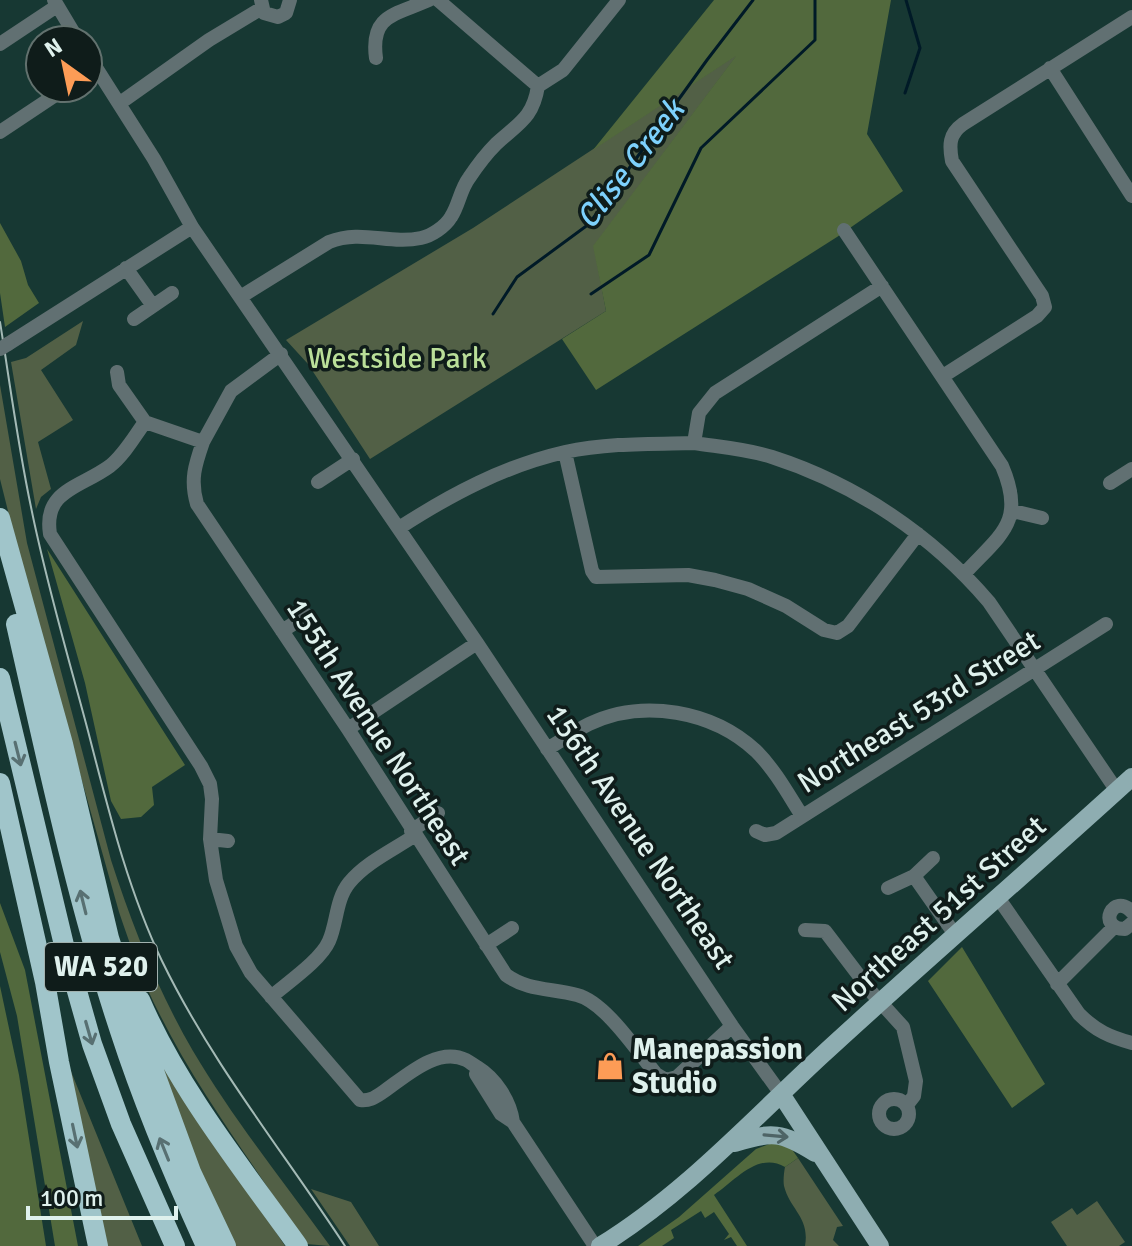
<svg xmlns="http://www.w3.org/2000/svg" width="1132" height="1246" font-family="Signika,sans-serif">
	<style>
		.green { fill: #526046 }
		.forest { fill: #52693d }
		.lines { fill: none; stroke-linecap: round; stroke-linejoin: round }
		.stream { stroke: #001a27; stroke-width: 3 }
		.minor { stroke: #617072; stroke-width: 14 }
		.major { stroke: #8eadb1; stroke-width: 18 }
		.highway { stroke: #a0c5ca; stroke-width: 20 }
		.tram { stroke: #a4bab6; stroke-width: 2 }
		.minor-bridge { stroke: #617072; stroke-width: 14 }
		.oneway { stroke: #587072 }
		.oneway2 { stroke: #4e6466 }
		.labels { text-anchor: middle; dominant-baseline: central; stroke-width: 7; stroke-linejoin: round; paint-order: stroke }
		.shield { fill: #0f1c1a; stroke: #a1b1ae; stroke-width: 2 }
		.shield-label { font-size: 28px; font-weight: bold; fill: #dff1ed }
		.park-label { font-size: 30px; fill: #badf99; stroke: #0f1c1a }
		.street-label { font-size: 30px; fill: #dff1ed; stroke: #0f1c1a }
		.poi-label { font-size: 30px; font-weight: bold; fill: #dff1ed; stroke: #0f1c1a; text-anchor: start }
		.water-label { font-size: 32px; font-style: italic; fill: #7dd1fc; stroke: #0f1c1a }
	</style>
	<rect width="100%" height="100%" fill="#173833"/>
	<path class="green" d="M738 54 594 246 606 311 370 459 308 364 286 340 473 228Z
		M83 321 76 345 41 370 73 420 38 442 51 489 41 497 36 509 11 362 26 358Z
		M0 385 27 543 111 860C132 925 158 991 193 1051 233 1119 284 1182 330 1246L306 1244 292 1224C248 1156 197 1089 160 1015 143 983 131 947 119 912L25 579 0 479Z
		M156 1048 285 1246H235L196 1164Z
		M70 1069 142 1246H102Z
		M798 1158 843 1226 837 1227 833 1240 839 1246H805C810 1217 790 1210 784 1186 783 1181 784 1172 785 1167Z
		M311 1189 351 1202 379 1246H350Z
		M1097 1201 1125 1242 1119 1246H1067L1051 1222 1072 1208 1077 1215Z"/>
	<path class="forest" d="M714 0H891L867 134 903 191 837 237 596 390 562 339 606 311 593 246 736 56 593 150Z
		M0 223 21 261 28 285 39 303 5 327 0 293Z
		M47 549 185 765 152 787 154 805 141 817 121 819 111 801 85 683Z
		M0 903 25 970 78 1246H55L17 1016 0 952Z
		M962 947 1045 1084 1012 1108 928 981Z
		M0 986 19 1075 46 1246H0Z
		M772 1143 791 1148 798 1158 785 1167C758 1151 735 1181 714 1195L747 1246H737L731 1237 724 1240 729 1234 714 1212 705 1218 701 1211 671 1230 674 1238 662 1246H638L679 1217 756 1149Z"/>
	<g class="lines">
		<path class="stream" d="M905 93 920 48 906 0
			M591 294 649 255 701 148 815 40V0
			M493 314 517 277 589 224 707 60 753 0"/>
		<path class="minor" d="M54 0 78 40
			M261 0 264 13 278 17 286 13 290 0
			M438 0 538 86
			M0 44 57 6
			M88 55 154 159 192 227 477 643 732 1026 781 1094
			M376 58C370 14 396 15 429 0
			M1050 68 1132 196
			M120 103 209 40 262 8
			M0 132 66 88
			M844 230 1002 466C1026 522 1001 534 965 573
			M126 268 153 306
			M242 296 329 242C362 229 389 245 421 238 431 236 445 227 451 217 459 205 460 190 469 178 477 166 486 154 496 144 519 123 533 118 538 86L563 70 619 0
			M1045 307 1042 296 952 161C949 145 949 134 963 124L1132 17
			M134 319 172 293
			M8 344 192 227
			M117 372 119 385 145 422 203 442C195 465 190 480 197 504L348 729 506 975C528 991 551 988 577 995 605 1002 637 1051 656 1074L666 1080
			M943 376 1037 316 1045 307
			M145 422C134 437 124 455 110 466 80 488 43 490 50 534L201 766 210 784 212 799 210 839 216 880 236 946 251 973 360 1100C370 1101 374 1098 383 1092 405 1077 437 1046 466 1060 470 1062 473 1065 477 1067 495 1078 510 1100 513 1122
			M203 442 231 391 281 354
			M694 443C720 447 747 449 772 457 856 484 932 535 989 602L1117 791
			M565 452 592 571 596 577
			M318 482 353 459
			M1110 483 1132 469
			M1013 511 1042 518
			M399 528C450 495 504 466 565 452 607 443 651 444 694 443L699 413 715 393 882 286
			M596 577 688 575 715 580 748 589 786 606 824 630 837 633
			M282 631 307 615
			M837 633 848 626 918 534
			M348 729 477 643
			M547 749C561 741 575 731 589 724 643 698 713 711 756 751 775 770 788 794 802 816
			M411 831 438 813
			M756 831 765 835 776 833 1106 624
			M210 839 228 841
			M914 876 956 936
			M888 888 914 876 933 858
			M999 899 1079 1014C1096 1031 1110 1037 1132 1043
			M1132 912C1113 891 1096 929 1125 929L1132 923
			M805 930 825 931 873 994 903 1027 916 1081 914 1096 907 1105
			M486 945 512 928
			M1057 984 1114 927
			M271 997C287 983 321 960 329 941 337 923 336 899 349 883 365 863 393 850 414 836
			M478 1069 476 1074 501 1114 513 1122 595 1246
			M666 1080 677 1077 732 1026
			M879 1114a15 15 0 1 1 30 0a15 15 0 1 1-30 0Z"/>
		<path class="major" d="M781 1094 880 1246
			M735 1143C772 1131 782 1132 815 1153
			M600 1246C683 1195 749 1123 820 1057 923 962 1029 871 1132 777"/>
		<path class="highway" d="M0 518 63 744 109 938 136 1022 191 1172 226 1246
			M16 624C47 760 76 899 120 1031 144 1105 174 1176 206 1246
			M0 678 64 945 92 1044 121 1124 175 1246
			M0 783 45 982 59 1062 98 1246
			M140 1000C178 1088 242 1168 298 1246"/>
		<path class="tram" d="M0 322C10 384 18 446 31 507 46 582 68 656 88 731 108 808 127 888 162 961 212 1064 283 1151 345 1246"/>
		<path class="minor-bridge" d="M0 349 8 344"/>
	</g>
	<defs><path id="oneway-shaft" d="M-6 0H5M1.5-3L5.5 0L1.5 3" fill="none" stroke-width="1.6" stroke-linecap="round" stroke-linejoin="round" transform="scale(2)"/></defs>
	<g class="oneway">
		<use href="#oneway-shaft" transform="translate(18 754) rotate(76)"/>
		<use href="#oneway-shaft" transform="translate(83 902) rotate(-104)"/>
		<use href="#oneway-shaft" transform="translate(89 1033) rotate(74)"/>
		<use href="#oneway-shaft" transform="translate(75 1136) rotate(78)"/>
		<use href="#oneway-shaft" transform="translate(164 1149) rotate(-112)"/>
	</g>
	<use class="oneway2" href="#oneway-shaft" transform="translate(776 1136) rotate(5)"/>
	<defs>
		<symbol id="shop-bare" viewBox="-9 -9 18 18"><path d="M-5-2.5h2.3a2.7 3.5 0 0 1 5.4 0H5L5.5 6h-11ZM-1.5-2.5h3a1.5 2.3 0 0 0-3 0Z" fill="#fd9c56" stroke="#0f1c1a" stroke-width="2.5" paint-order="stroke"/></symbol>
	</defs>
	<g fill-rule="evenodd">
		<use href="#shop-bare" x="590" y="1046" width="40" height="40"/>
	</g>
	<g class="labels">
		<rect class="shield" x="45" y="943" width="112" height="48" rx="6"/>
		<g class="shield-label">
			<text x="101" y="967">WA 520</text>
		</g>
		<g class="park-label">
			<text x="397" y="358">Westside Park</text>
		</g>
		<g class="street-label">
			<text transform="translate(919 712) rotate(-32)">Northeast 53rd Street</text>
			<text transform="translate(378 732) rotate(57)">155th Avenue Northeast</text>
			<text transform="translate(640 837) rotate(56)">156th Avenue Northeast</text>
			<text transform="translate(939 914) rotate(-42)">Northeast 51st Street</text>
		</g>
		<g class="poi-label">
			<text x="632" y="1049">Manepassion<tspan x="632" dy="34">Studio</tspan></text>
		</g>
		<g class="water-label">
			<text transform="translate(630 164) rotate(-52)">Clise Creek</text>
		</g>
	</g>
	<g transform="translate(64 64) rotate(327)"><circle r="38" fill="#0f1c1a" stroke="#62716e" stroke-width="2"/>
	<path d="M0-6L14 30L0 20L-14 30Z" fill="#fd9c56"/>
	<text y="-12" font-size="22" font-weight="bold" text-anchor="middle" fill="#dff1ed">N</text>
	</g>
	<path d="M28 1206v12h148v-12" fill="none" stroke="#dff1ed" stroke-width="4"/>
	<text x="40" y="1206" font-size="24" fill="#dff1ed" stroke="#0f1c1a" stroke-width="6" paint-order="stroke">100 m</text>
</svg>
